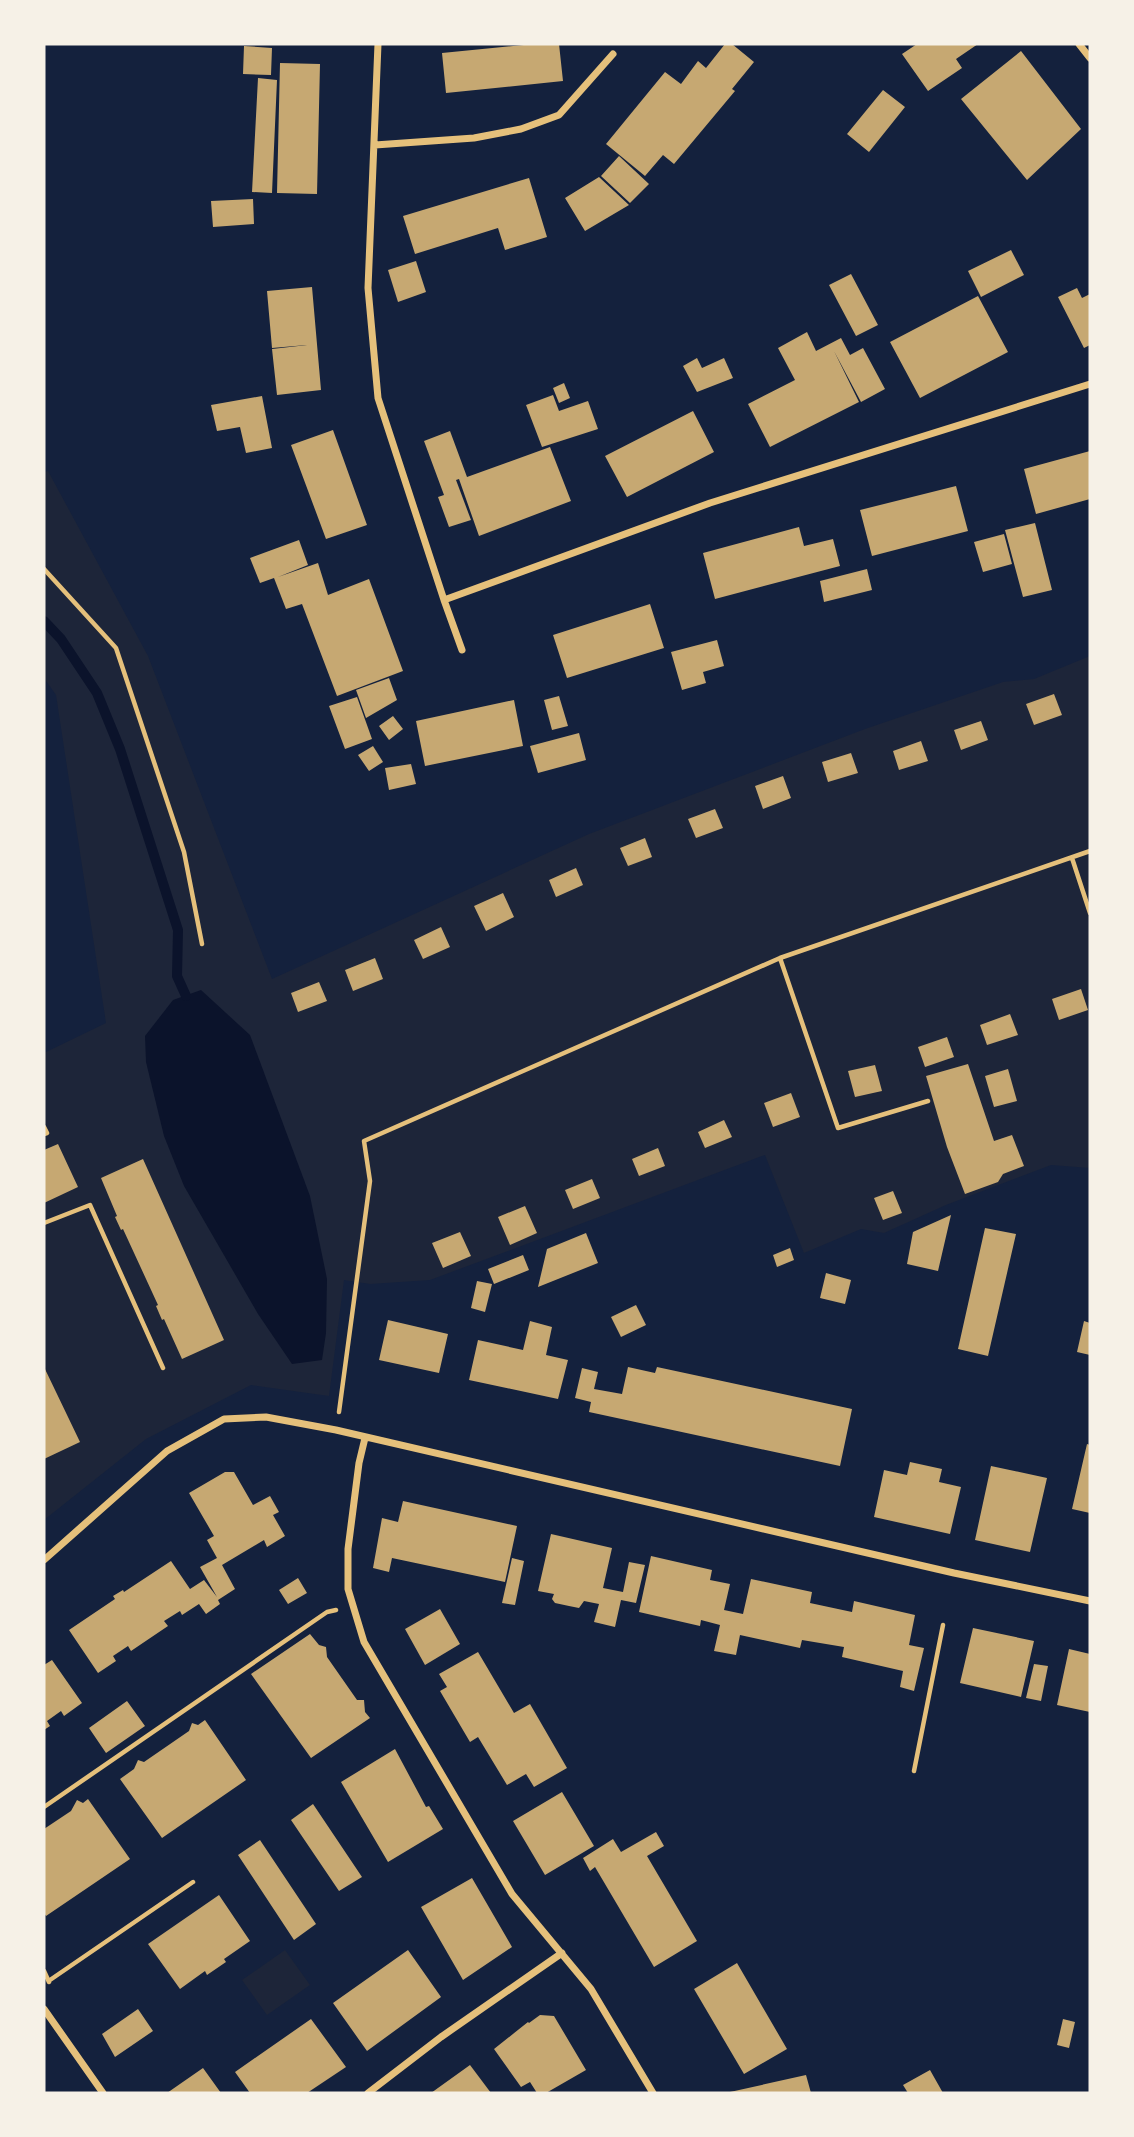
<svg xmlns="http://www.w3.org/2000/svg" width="1134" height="2137" font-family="'Sofia Sans Condensed',sans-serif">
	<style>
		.green { fill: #1d2539 }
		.water { fill: #0b132b }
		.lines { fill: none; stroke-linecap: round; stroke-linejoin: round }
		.stream { stroke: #0b132b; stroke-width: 10 }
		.building { fill: #c6a872 }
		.path { stroke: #e5c07b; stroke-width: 4.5 }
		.minor { stroke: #e5c07b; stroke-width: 7 }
	</style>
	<rect width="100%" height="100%" fill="#14213d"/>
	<path class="green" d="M48 471 148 656 272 979 589 834 865 729 1003 682 1034 679 1090 656V1168L1051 1165 946 1205 884 1233 861 1229 804 1253 765 1155 430 1280 370 1284 344 1280 329 1396 251 1385 146 1439 44 1520V1053L106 1023 56 695 44 678V472Z
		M285 1950 310 1985 267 2015 242 1980Z"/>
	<path class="water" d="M201 990 250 1035 310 1196 327 1279 326 1333 322 1360 292 1364 258 1314 184 1186 164 1136 146 1062 145 1036 173 1000Z"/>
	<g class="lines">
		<path class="stream" d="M44 621 61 639 97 693 120 749 178 930 177 976 186 996"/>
	</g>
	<path class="building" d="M534 44H559L563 81 446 93 442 53Z
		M725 44H732L754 62 732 89 735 91 674 164 663 155 645 176 606 144 665 72 681 84 698 61 706 68Z
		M917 44H978L956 59 962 68 928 91 902 54Z
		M244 46 272 48 271 75 243 74Z
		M1021 51 1081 129 1027 180 961 99Z
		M280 63 320 64 317 194 277 193Z
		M258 78 277 80 272 193 252 192Z
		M883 90 905 107 869 152 847 134Z
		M619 156 649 184 630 203 601 176Z
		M599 177 629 205 585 231 565 198Z
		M529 178 547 237 505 250 498 228 415 254 403 216Z
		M253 199 254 224 213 227 211 201Z
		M1011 250 1024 275 981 297 968 271Z
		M416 261 426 292 398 302 388 270Z
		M851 274 878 325 856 336 829 285Z
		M312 287 321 390 277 395 272 349 307 345 272 348 267 291Z
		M1077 288 1082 298 1090 294V345L1084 348 1058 297Z
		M978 296 1008 352 920 398 890 342Z
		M807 332 816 351 841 338 850 355 863 348 885 389 861 402 834 351 859 402 770 447 748 404 795 380 778 348Z
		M697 358 702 368 724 358 733 378 697 392 683 366Z
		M564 383 570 398 559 403 553 388Z
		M553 395 559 411 588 401 598 429 542 447 526 405Z
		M262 396 272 448 246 453 240 427 217 431 211 405Z
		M693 411 714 452 627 497 605 456Z
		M333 430 367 525 326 539 291 445Z
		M450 431 467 477 550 447 571 501 479 536 459 479 456 480 471 520 449 527 438 497 444 495 424 441Z
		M1090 451V499L1036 514 1024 469Z
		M956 486 968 531 872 556 860 510Z
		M1035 523 1052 590 1023 597 1005 530Z
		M799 527 804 546 833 539 840 566 715 599 703 553Z
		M1004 534 1012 564 983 572 974 542Z
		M299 540 308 565 278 577 318 563 328 595 369 579 403 671 337 696 302 604 286 609 274 578 260 583 250 558Z
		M867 569 872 590 824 602 820 581Z
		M650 604 664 648 567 678 553 635Z
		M717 640 724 666 703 672 706 683 682 690 671 652Z
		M389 678 397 700 366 718 356 690Z
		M1054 694 1062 715 1034 725 1026 704Z
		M559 696 568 726 552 730 544 700Z
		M357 697 372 739 345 749 329 706Z
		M514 700 523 746 425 766 416 721Z
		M393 716 403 729 389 740 379 726Z
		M981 721 988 740 961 750 954 730Z
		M579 733 586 760 538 773 530 746Z
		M921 741 928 761 899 770 893 751Z
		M373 746 383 762 369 771 358 755Z
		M851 753 858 773 828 782 822 762Z
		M411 764 416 784 389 790 385 768Z
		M783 776 791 798 763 809 755 786Z
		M715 809 723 828 696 838 688 819Z
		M645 838 652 857 628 866 620 848Z
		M576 868 583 885 556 897 549 880Z
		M503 893 514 917 486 931 474 906Z
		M441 927 450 947 423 959 414 940Z
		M375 958 383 979 353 991 345 970Z
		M319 982 327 1001 298 1012 291 993Z
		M1081 989 1088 1010 1059 1020 1052 999Z
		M1010 1014 1018 1035 987 1045 980 1025Z
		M947 1037 954 1057 925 1067 918 1047Z
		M968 1064 994 1141 1012 1135 1024 1166 1003 1174 998 1182 965 1194 947 1147 926 1076Z
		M875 1065 882 1091 855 1097 848 1071Z
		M1008 1069 1017 1101 994 1107 985 1076Z
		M791 1093 800 1117 773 1127 764 1103Z
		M724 1120 732 1137 705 1148 698 1132Z
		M58 1144 78 1187 44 1203V1150Z
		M658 1148 665 1166 639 1176 632 1159Z
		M143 1159 224 1340 182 1359 164 1319 162 1320 156 1306 158 1305 123 1229 121 1230 115 1217 117 1216 101 1178Z
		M592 1179 600 1198 573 1209 565 1190Z
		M893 1191 902 1213 883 1220 874 1198Z
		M525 1206 537 1233 510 1245 498 1217Z
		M951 1215 938 1271 907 1264 913 1232Z
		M985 1228 1016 1234 988 1356 958 1349Z
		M460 1232 471 1256 443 1268 432 1243Z
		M586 1233 598 1263 538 1287 547 1249Z
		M790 1248 794 1260 777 1267 773 1255Z
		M523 1255 529 1270 494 1284 488 1269Z
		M826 1273 851 1280 845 1304 820 1298Z
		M477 1281 492 1284 485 1312 471 1308Z
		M636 1305 646 1325 621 1337 611 1317Z
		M388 1320 448 1334 439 1373 379 1360Z
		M530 1321 552 1327 546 1355 568 1360 558 1399 469 1380 478 1340 523 1350Z
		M1084 1321 1090 1323V1355L1077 1352Z
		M44 1367 80 1442 44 1459Z
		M628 1367 655 1373 657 1367 852 1409 840 1466 589 1412 591 1402 575 1398 582 1368 598 1372 594 1389 622 1394Z
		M1087 1444 1090 1445V1513L1072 1509Z
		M910 1462 942 1469 939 1482 961 1487 950 1534 874 1517 884 1470 907 1475Z
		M991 1466 1047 1478 1030 1552 975 1540Z
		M225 1472H234L253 1505 270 1496 279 1512 273 1515 285 1536 267 1547 264 1540 222 1565 235 1589 218 1600 220 1604 206 1614 199 1604 182 1615 180 1611 164 1621 168 1626 131 1651 128 1646 113 1656 116 1661 98 1673 69 1630 115 1599 113 1596 123 1590 124 1592 171 1561 190 1589 204 1580 217 1597 200 1567 217 1558 207 1540 214 1536 189 1493Z
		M403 1501 517 1526 505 1582 392 1558 389 1572 373 1568 382 1518 398 1522Z
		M551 1534 612 1548 603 1588 623 1592 629 1562 645 1565 636 1603 621 1600 615 1627 594 1622 599 1604 584 1601 579 1608 569 1606 555 1603 552 1599 554 1594 538 1591Z
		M651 1556 712 1570 710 1580 730 1584 724 1610 743 1614 751 1579 812 1592 810 1603 852 1612 854 1601 915 1615 909 1645 924 1648 914 1691 900 1687 903 1671 842 1657 844 1647 802 1640 800 1648 740 1635 736 1655 714 1651 720 1625 701 1620 700 1626 639 1612Z
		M512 1558 524 1561 515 1605 502 1603Z
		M298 1578 307 1593 288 1604 279 1590Z
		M440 1609 460 1644 425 1665 405 1629Z
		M973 1628 1034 1641 1021 1697 960 1683Z
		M310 1634 319 1645 326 1647 327 1657 357 1700H364L365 1712 370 1718 311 1758 251 1674Z
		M1069 1649 1090 1654V1712L1057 1705Z
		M478 1652 514 1713 530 1704 567 1768 534 1787 526 1774 507 1785 478 1737 470 1742 440 1691 447 1687 439 1674Z
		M52 1660 82 1703 64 1716 61 1711 47 1721 50 1726 44 1730V1665Z
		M1034 1664 1048 1666 1041 1701 1026 1698Z
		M127 1701 145 1726 106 1753 89 1728Z
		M205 1720 246 1780 162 1838 120 1779 134 1769 138 1760 144 1762 189 1731 192 1723 198 1725Z
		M395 1749 426 1807 429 1806 443 1829 388 1862 341 1782Z
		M562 1792 594 1846 545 1875 513 1821Z
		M88 1799 130 1859 46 1916 44 1913V1829L71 1811 77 1800 83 1803Z
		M313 1804 362 1877 339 1891 291 1820Z
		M656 1832 664 1846 647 1856 697 1941 654 1967 595 1867 590 1871 583 1858 613 1839 621 1852Z
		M260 1840 316 1924 294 1940 238 1855Z
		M472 1878 512 1947 463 1980 421 1907Z
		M219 1895 250 1941 224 1959 226 1962 207 1975 205 1971 180 1989 148 1944Z
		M408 1950 441 1997 367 2051 333 2003Z
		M737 1963 787 2049 744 2074 694 1989Z
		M138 2009 153 2031 115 2057 102 2034Z
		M540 2015 554 2016 586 2070 546 2093H537L530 2082 521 2087 494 2049 528 2022 529 2023Z
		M311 2019 346 2067 307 2093H250L235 2072Z
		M1063 2019 1075 2022 1069 2048 1057 2045Z
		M470 2065 491 2093H431Z
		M203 2068 221 2093H167Z
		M930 2070 943 2093H908L903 2085Z
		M806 2075 811 2093H730V2092Z"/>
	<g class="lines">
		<path class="path" d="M44 569 116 648 184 852 202 944
			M1072 858 1090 913
			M780 958 838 1128 928 1101
			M44 1127 47 1133 44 1134
			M44 1223 90 1205 163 1368
			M339 1412 370 1181 364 1141 780 958 1090 851
			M914 1771 943 1625
			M44 1807 327 1612 336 1610
			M44 1971 49 1982
			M50 1980 193 1882"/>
		<path class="minor" d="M378 44 368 288 378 398 444 600 710 503 1090 384
			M1079 44 1090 58
			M375 145 474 138 521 129 559 115 613 54
			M444 600 462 650
			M365 1438 359 1463 348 1549V1589L364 1642 512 1894 591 1989 653 2093
			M44 1560 167 1451 224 1419 266 1417 336 1430 954 1573 1090 1601
			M44 2009 103 2093
			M368 2093 441 2037 562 1953"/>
	</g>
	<rect width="1134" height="2137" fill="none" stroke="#f6f1e7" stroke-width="91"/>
</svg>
